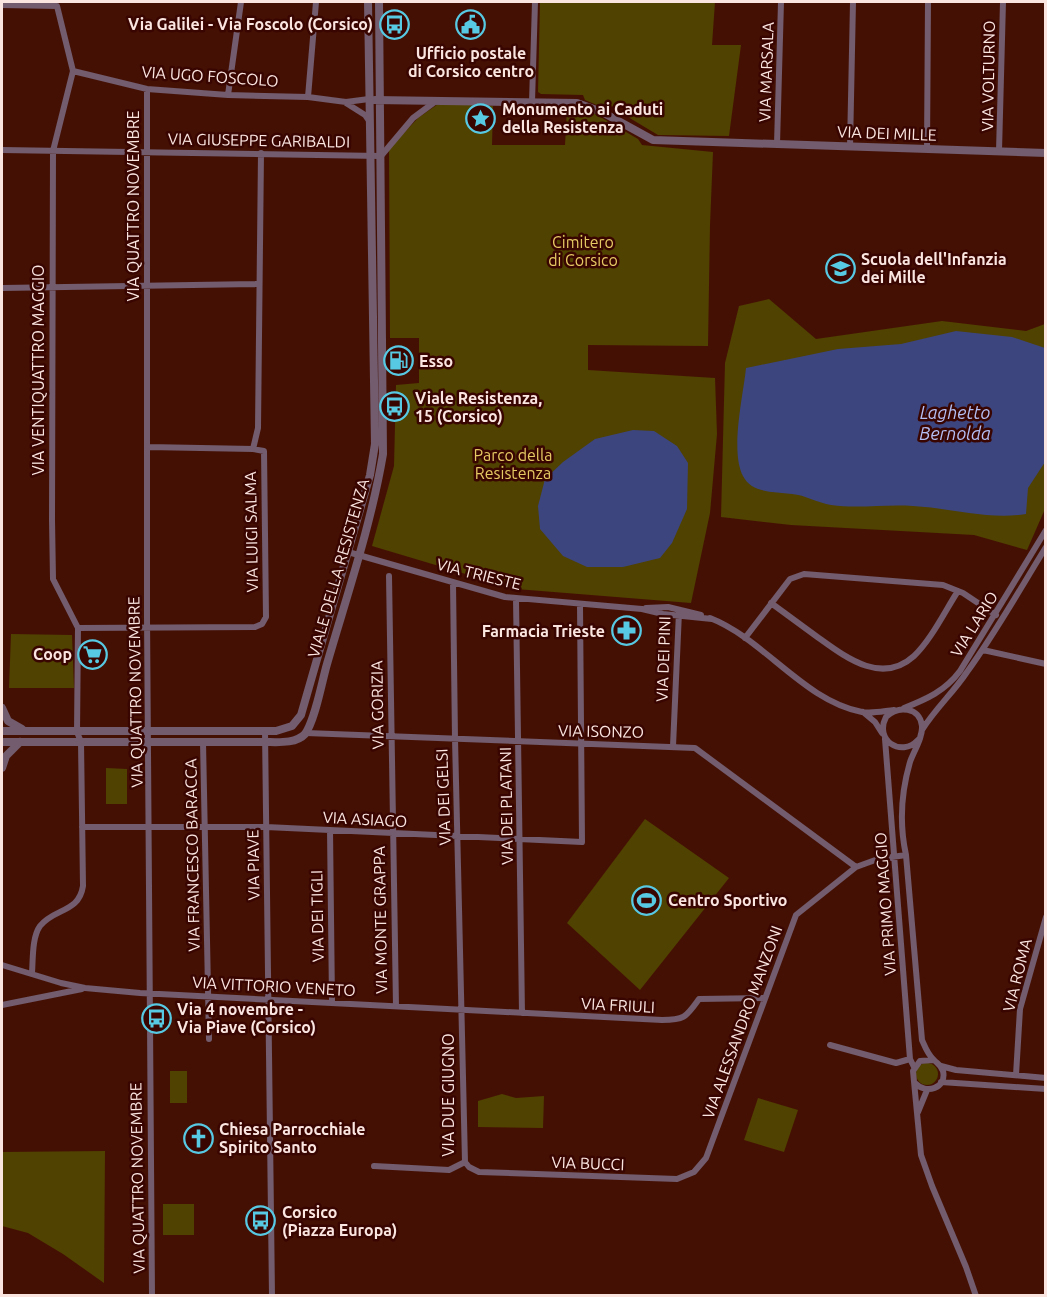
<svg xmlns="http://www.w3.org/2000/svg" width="1047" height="1297" font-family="Ubuntu,sans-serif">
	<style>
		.green { fill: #504200 }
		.water { fill: #3c457e }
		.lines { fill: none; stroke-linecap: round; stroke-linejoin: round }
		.minor { stroke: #725c6d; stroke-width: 6 }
		.tertiary { stroke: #725c6d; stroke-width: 8 }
		.labels { text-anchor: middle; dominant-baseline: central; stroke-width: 5; stroke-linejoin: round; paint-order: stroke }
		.poi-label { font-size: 16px; font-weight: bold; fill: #fbe5e0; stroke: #390500; text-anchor: start }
		.street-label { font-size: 16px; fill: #fbe5e0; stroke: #390500 }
		.park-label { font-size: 16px; fill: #e5ca63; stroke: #390500 }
		.water-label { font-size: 18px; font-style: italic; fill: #b4bff4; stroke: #390500 }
	</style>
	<rect width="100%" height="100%" fill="#451004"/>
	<path class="green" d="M540 2H715L712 45H741L729 136 658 135 628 117V107L599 106 585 100 583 95 541 94 538 92Z
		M441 102 493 106 492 145H565L567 108H585L638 139 642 145 713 152 710 225 708 346 588 345V370L715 378 717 434 710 513 691 603 516 589 372 546 394 466 396 385 419 383V338H390L389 149 418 118Z
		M769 299 816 339 942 321 1026 331 1045 324V509L1027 550 974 535 791 525 721 517 725 363 739 306Z
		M11 634 72 635 74 688H9Z
		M106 768 127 769V804H106Z
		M645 819 729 878 640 990 567 923Z
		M916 1074a11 11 0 1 1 22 0a11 11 0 1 1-22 0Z
		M170 1071H187V1103H170Z
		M502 1094 516 1098 544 1096 543 1128 478 1127V1101Z
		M758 1098 798 1110 784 1152 744 1140Z
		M105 1151 104 1283 63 1254 28 1233 2 1226V1152Z
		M163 1204H194V1235H163Z"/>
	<path class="water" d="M956 331 1012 337 1045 348V462L1028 488 1026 514C988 520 951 508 913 506 885 504 858 509 831 505 818 503 805 495 792 494 774 491 752 494 743 476 730 451 743 397 746 368L838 349 901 344Z
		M633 430 654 431 677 446 688 463 687 509 672 543 660 558 623 567H587L563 556 540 529 538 506 545 479 563 462 595 439Z"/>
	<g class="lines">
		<path class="minor" d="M2 5 57 6 73 71 53 151 52 520 53 579 78 628 77 732 81 742 83 886C79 913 54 908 40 926 32 937 33 959 32 973
			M73 71 147 89 228 95 308 97 346 102 369 99
			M147 89V617L152 1296
			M228 95 241 2
			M308 97 316 2
			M532 102 535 2
			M346 103 365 115 370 122
			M777 144 781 2
			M850 147 853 2
			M927 149 928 2
			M2 150 381 156 413 118 436 101
			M999 151 1003 2
			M2 288 258 284
			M253 449 258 428 261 153
			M348 552 505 597 642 609 663 614 712 619
			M389 576 396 1006
			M453 583 455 739 465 1162
			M516 599 522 1013
			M771 603C786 614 801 625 816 636 844 656 881 686 914 656 931 640 945 611 958 591
			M646 608 668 607 701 615
			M710 618C764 639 804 701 862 712 872 714 884 711 894 710
			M78 628 255 627 262 624 266 617 264 451 253 449 148 447
			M745 638 790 579 804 574 943 585 963 593 996 615
			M983 650 1046 664
			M904 708C927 699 945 691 960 671L1046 530
			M863 712 875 722 882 733
			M922 730C935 709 953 693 967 672 996 632 1020 589 1046 547
			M265 731 272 1296
			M306 733 695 748 856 867
			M885 739 910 1059 914 1067
			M203 742 209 1039
			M673 746 679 612
			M82 827H266L582 842 580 605
			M330 830 332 1002
			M2 965 61 983 85 988 140 993 662 1020C685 1020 686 1017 699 999L765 998
			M2 1005 82 989
			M830 1045 896 1063 910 1059
			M933 1060 920 1061 913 1071 921 1155 932 1186 966 1267 976 1296
			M941 1066 956 1070 1046 1078
			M1016 1075 1020 1009 1046 917
			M941 1082 1046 1089
			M915 1083C926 1095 947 1088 943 1071 941 1065 938 1064 934 1060 928 1055 925 1047 922 1040L906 855C899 823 901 793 910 762 914 751 923 737 922 726 920 707 898 705 886 717 874 740 901 758 918 740
			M918 1112 927 1090
			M465 1162 469 1167 479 1172 677 1179 694 1172 706 1158 796 915 856 867 878 859 906 855
			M374 1166 449 1170 465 1162"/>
		<path class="tertiary" d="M375 100 577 103 602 112 653 140 1046 153
			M2 708 8 721 22 729
			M2 731H276L292 726 301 715 370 475 375 444 368 2
			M2 742H265C277 742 296 744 305 734 315 721 322 681 327 664 347 595 371 525 383 454L379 2
			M2 768 6 756 20 742"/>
	</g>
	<defs>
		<symbol id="bus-ring" viewBox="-11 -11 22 22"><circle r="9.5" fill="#390500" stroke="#57c9e2" stroke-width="1.5"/><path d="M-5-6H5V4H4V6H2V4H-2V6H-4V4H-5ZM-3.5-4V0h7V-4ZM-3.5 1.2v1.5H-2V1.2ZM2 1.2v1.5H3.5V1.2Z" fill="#57c9e2"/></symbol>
		<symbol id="civic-ring" viewBox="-11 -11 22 22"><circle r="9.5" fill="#390500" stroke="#57c9e2" stroke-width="1.5"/><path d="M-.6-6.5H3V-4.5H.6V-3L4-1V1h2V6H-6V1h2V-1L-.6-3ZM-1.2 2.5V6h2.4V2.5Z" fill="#57c9e2"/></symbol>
		<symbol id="sight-ring" viewBox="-11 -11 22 22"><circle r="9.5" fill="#390500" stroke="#57c9e2" stroke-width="1.5"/><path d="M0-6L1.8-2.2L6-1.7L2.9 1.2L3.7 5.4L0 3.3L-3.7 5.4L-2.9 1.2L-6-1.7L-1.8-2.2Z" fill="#57c9e2"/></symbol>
		<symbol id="school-ring" viewBox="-11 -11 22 22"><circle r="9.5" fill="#390500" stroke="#57c9e2" stroke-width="1.5"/><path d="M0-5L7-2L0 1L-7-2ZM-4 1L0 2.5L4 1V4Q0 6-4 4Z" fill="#57c9e2"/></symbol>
		<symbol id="fuel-ring" viewBox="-11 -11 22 22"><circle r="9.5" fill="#390500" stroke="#57c9e2" stroke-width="1.5"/><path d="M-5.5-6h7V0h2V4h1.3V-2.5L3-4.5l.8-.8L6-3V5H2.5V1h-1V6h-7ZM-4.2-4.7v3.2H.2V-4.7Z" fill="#57c9e2"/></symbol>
		<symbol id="pharmacy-ring" viewBox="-11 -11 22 22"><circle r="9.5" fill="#390500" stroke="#57c9e2" stroke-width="1.5"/><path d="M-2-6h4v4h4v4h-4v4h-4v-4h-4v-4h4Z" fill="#57c9e2"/></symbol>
		<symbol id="supermarket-ring" viewBox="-11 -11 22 22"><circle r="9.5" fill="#390500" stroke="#57c9e2" stroke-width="1.5"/><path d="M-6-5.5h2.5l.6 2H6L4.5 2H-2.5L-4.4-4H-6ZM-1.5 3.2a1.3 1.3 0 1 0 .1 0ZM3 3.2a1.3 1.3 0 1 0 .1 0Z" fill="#57c9e2"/></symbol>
		<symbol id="stadium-ring" viewBox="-11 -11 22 22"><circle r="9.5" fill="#390500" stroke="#57c9e2" stroke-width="1.5"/><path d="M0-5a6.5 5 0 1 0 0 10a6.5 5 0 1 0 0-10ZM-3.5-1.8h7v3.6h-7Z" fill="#57c9e2"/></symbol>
		<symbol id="church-ring" viewBox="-11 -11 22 22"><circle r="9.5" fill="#390500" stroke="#57c9e2" stroke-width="1.5"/><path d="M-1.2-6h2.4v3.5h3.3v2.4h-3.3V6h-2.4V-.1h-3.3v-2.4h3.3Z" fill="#57c9e2"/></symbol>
	</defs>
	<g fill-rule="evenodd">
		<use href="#bus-ring" x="378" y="8" width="33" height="33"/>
		<use href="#civic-ring" x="454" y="8" width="33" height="33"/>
		<use href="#sight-ring" x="464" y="102" width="33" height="33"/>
		<use href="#school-ring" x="824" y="252" width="33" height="33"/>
		<use href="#fuel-ring" x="382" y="344" width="33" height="33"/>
		<use href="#bus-ring" x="378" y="390" width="33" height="33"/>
		<use href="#pharmacy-ring" x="610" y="614" width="33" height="33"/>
		<use href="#supermarket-ring" x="76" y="638" width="33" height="33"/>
		<use href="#stadium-ring" x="630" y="884" width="33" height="33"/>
		<use href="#bus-ring" x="140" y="1002" width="33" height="33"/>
		<use href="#church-ring" x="182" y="1122" width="33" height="33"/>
		<use href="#bus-ring" x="244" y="1204" width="33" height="33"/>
	</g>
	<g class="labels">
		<g class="poi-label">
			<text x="373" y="24" text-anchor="end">Via Galilei - Via Foscolo (Corsico)</text>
			<text x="471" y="53" text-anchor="middle">Ufficio postale<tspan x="471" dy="18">di Corsico centro</tspan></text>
			<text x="502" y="109">Monumento ai Caduti<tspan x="502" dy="18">della Resistenza</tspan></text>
			<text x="861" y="259">Scuola dell'Infanzia<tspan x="861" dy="18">dei Mille</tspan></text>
			<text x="419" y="361">Esso</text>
			<text x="415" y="398">Viale Resistenza,<tspan x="415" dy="18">15 (Corsico)</tspan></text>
			<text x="605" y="631" text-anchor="end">Farmacia Trieste</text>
			<text x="72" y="654" text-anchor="end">Coop</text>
			<text x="668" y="900">Centro Sportivo</text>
			<text x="177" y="1009">Via 4 novembre -<tspan x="177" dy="18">Via Piave (Corsico)</tspan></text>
			<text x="219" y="1129">Chiesa Parrocchiale<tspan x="219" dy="18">Spirito Santo</tspan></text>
			<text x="282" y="1212">Corsico<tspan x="282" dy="18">(Piazza Europa)</tspan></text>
		</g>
		<g class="street-label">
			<text transform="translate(766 72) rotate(-88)">VIA MARSALA</text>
			<text transform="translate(210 76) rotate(4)">VIA UGO FOSCOLO</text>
			<text transform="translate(988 76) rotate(-89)">VIA VOLTURNO</text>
			<text transform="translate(887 133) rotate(2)">VIA DEI MILLE</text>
			<text transform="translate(259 140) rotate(1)">VIA GIUSEPPE GARIBALDI</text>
			<text transform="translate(133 206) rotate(-90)">VIA QUATTRO NOVEMBRE</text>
			<text transform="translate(38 370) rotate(-90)">VIA VENTIQUATTRO MAGGIO</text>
			<text transform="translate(251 532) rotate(-91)">VIA LUIGI SALMA</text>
			<text transform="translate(338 568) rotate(-74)">VIALE DELLA RESISTENZA</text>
			<text transform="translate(479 574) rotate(14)">VIA TRIESTE</text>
			<text transform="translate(974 624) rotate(-58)">VIA LARIO</text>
			<text transform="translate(663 659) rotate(-88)">VIA DEI PINI</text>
			<text transform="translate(135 692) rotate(-91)">VIA QUATTRO NOVEMBRE</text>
			<text transform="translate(377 705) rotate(-91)">VIA GORIZIA</text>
			<text transform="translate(601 731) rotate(1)">VIA ISONZO</text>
			<text transform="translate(443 797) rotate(-92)">VIA DEI GELSI</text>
			<text transform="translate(506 806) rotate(-91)">VIA DEI PLATANI</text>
			<text transform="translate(365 819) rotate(3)">VIA ASIAGO</text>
			<text transform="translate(192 855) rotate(-91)">VIA FRANCESCO BARACCA</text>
			<text transform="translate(253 865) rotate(-91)">VIA PIAVE</text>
			<text transform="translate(885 904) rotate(-94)">VIA PRIMO MAGGIO</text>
			<text transform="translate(317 916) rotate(-91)">VIA DEI TIGLI</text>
			<text transform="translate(380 920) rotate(-91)">VIA MONTE GRAPPA</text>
			<text transform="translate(1017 975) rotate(-76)">VIA ROMA</text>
			<text transform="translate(274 986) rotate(3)">VIA VITTORIO VENETO</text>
			<text transform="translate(618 1005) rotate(3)">VIA FRIULI</text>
			<text transform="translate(742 1022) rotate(-70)">VIA ALESSANDRO MANZONI</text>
			<text transform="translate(448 1095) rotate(-90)">VIA DUE GIUGNO</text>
			<text transform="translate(588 1163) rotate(2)">VIA BUCCI</text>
			<text transform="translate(137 1178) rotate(-91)">VIA QUATTRO NOVEMBRE</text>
		</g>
		<g class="park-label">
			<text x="583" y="242">Cimitero<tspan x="583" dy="18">di Corsico</tspan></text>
			<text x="513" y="455">Parco della<tspan x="513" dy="18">Resistenza</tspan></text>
		</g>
		<g class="water-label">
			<text x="955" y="412">Laghetto<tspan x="955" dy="21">Bernolda</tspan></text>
		</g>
	</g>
	<rect width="1047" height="1297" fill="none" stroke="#fbe5e0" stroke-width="6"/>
</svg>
